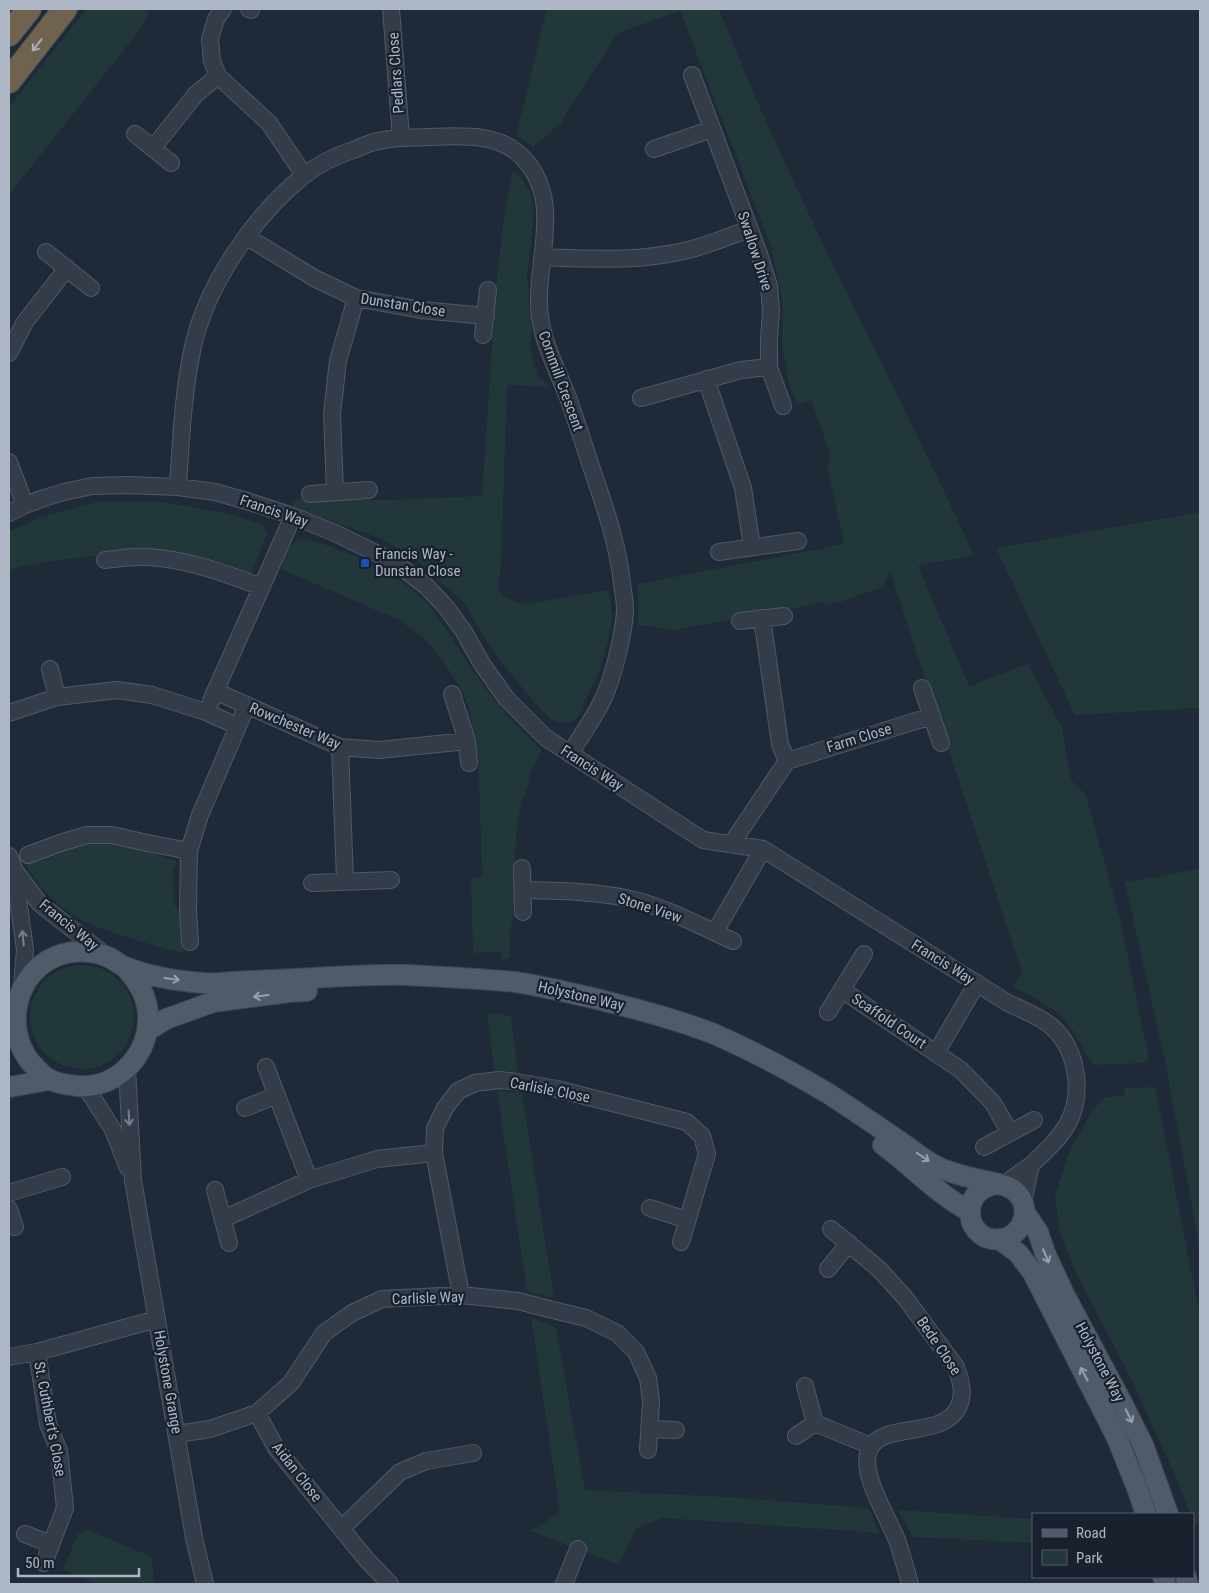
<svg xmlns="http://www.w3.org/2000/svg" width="1209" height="1593" font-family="'Roboto Condensed',sans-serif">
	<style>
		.green { fill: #213739 }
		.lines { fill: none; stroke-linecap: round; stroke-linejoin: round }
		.minor-casing { stroke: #505a66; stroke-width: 18 }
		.major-casing { stroke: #3c4552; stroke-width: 22 }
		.highway-casing { stroke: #3d4753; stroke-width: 26 }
		.minor { stroke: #333c48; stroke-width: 16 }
		.major { stroke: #505b69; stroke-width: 20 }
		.highway { stroke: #6f624f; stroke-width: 24 }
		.oneway { stroke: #a7aeb9 }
		.oneway2 { stroke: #76808d }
		.oneway3 { stroke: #96a0ae }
		.transit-dot { fill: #1a4fb4; stroke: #18212d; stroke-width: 2 }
		.labels { text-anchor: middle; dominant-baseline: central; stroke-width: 4.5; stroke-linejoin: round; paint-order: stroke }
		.street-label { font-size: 15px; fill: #adb7c5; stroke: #18212d }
		.poi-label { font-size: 15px; fill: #adb7c5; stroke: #18212d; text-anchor: start }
	</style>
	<rect width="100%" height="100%" fill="#1f2a38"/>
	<path class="green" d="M86 9H151L141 28 9 195V107Z
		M547 9H719C734 46 749 84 766 121 831 267 907 410 974 555L918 566 969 686 1028 664 1062 728 1071 780 1086 795 1120 919 1149 1059 1143 1063 1094 1065 1084 1051 1075 1033 1060 1014 1037 999 1013 987 1022 972 890 572 883 587 834 604 821 603 675 630 638 625V584L844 544 828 468 830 454 811 400 797 405 789 384 782 344 783 304 771 246 680 11 618 33 568 110 562 122 533 147 516 135Z
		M513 169 523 180 530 191 533 202V227L527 274 532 335 529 346 538 377 551 387 507 385 501 565 498 589 505 597 522 605 609 590 612 617 608 640 600 670 584 703 582 712 574 721 563 724 552 720 540 709 500 661 462 601 419 562 384 540 310 513 292 505 296 500H386L482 496 496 286 503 223Z
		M157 501 225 513 259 523 263 526 267 534 250 577 101 555 38 563 9 570V532L39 518 97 502Z
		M1200 512V725L1199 708 1075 715 996 548Z
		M305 539C342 548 384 567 414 591 442 614 457 650 479 679 497 705 519 729 542 750L530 774 528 784 521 803 517 828 515 852 513 916 510 933V959H502L501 952 473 953 471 878 482 877 479 773 476 741 468 705 459 686 443 661 432 647 421 636 399 620 281 569C286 554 287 540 305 539Z
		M97 841 126 843 148 852 177 861 173 872 174 904 181 915 183 953C165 949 148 944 131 938 119 934 106 931 95 926 65 915 40 891 25 863L81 844Z
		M1200 869V1250L1166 1066 1125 882Z
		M30 1017a52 52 0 1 1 104 0a52 52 0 1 1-104 0Z
		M487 1012 511 1016 518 1072 494 1070Z
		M1155 1087 1200 1316V1524L1194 1526 1193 1514H1190L1176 1477 1131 1379 1075 1271 1059 1231 1055 1196 1069 1153 1092 1111 1105 1097 1124 1096 1125 1088Z
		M497 1091 522 1093 554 1298 527 1291Z
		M531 1317 556 1328 585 1490 726 1497 869 1508 880 1533 663 1518 636 1528 619 1565 531 1531 560 1512Z
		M898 1510 1033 1519V1543L913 1537Z
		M88 1530 152 1557 154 1584H98L63 1569 78 1534Z"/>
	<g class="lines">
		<defs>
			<path id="minor" d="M223 9 216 19 210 39 212 61 218 76 269 123 304 175
				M249 9 251 10
				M391 9 401 138
				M692 75 759 254 769 286 771 311 769 339V367L783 406
				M135 134 171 163
				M153 148 196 94 218 76
				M654 149 712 129
				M247 237 316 279 356 298 421 310 486 316
				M46 252 91 288
				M542 257C591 259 640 262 688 250 709 245 729 236 750 229
				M483 335 488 290
				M9 353 25 322 67 268
				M706 379 743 488 752 547
				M641 398 741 370 769 367
				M9 462 25 505
				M178 487C181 439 183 390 194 342 209 282 254 216 302 177 317 165 337 155 356 149 363 146 371 142 379 141 394 137 411 138 427 137 461 136 500 132 524 159 565 203 533 265 540 317 544 347 560 375 570 403 580 432 589 461 599 490 609 520 619 552 622 584 623 592 625 600 625 608 625 630 613 677 604 697 596 715 581 736 570 754
				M335 492 332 414 338 361 356 298
				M310 494 369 490
				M9 513 25 505 44 498 64 492 92 486 128 485 178 487 215 492 250 502 293 516 335 533 380 555 405 570 426 586 446 607 464 632 482 664 506 698 546 738 703 840 763 849 1008 1003C1022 1010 1040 1016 1052 1027 1078 1050 1084 1095 1067 1125 1058 1140 1044 1153 1031 1165
				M719 552 798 541
				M105 560C118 559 133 556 147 557 187 559 224 573 262 587
				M762 618 780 744 787 761
				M740 621 784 616
				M50 669 57 697
				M922 688 941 743
				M215 691 340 747 379 750 467 741
				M452 694 467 741 469 763
				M211 701 293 516
				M9 713 57 697 117 690 152 695 206 712 237 726
				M340 747 345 881
				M732 843 787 761 932 716
				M28 855 60 843 87 835H112L147 843 189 851
				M9 856 14 869 25 950 22 986
				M522 868 523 912
				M15 871 40 904 104 954
				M312 883 391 880
				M523 890C557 891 592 891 626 898 661 905 700 926 733 941
				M715 932 763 849
				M190 942 188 910 189 851 200 815 247 705
				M842 990 961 1070 993 1103 1010 1133
				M828 1012 864 954
				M936 1053 977 983
				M266 1067 309 1180
				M127 1069 133 1180 194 1538 205 1584
				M86 1087 113 1130 128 1168
				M245 1108 277 1095
				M984 1147 1034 1120
				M1003 1185 1031 1165 1023 1202
				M215 1190 229 1243
				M9 1193 62 1177
				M650 1208 687 1220
				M9 1209 15 1227
				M223 1219 309 1180 377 1159 434 1153
				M831 1229 880 1270 906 1299 956 1367C961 1381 965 1394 958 1408 940 1441 876 1419 868 1454 862 1476 888 1518 897 1540 902 1555 906 1569 910 1584
				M828 1269 849 1243
				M461 1295 434 1153 435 1128 445 1108 458 1091 475 1083 499 1080 511 1081 557 1089 687 1122 702 1136 707 1154 681 1242
				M37 1352 48 1424 59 1451 65 1508 44 1563
				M9 1357 37 1352 157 1319
				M257 1413 276 1448 366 1559 390 1584
				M815 1423 871 1446
				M650 1429 676 1430
				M177 1434 210 1429 257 1413 291 1383 324 1333 352 1313 382 1299 461 1295 518 1301 545 1308 586 1318 617 1333 636 1352 648 1378 651 1401 648 1450
				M796 1436 815 1423 805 1386
				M342 1528 400 1472 426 1461 473 1453
				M25 1534 51 1544
				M564 1584 578 1549"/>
			<path id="major" d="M125 967C137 981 147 995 148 1014 151 1053 118 1089 78 1086 69 1085 57 1084 49 1079 44 1077 41 1073 37 1069 0 1035 13 968 63 954 77 950 95 951 108 957 115 960 121 966 128 968 151 977 178 981 203 983 213 984 223 983 233 982 253 981 274 980 294 979 332 977 371 974 408 975 426 976 444 977 462 978 479 979 497 980 515 982 542 986 570 993 597 999 636 1009 676 1019 714 1034 753 1051 792 1072 829 1094 854 1110 880 1128 905 1145 915 1152 925 1161 936 1166 949 1173 980 1180 995 1183 1003 1185 1009 1186 1016 1192 1032 1207 1024 1235 1002 1239 966 1245 955 1190 997 1184
				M148 1030 166 1019 213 1002 289 992 307 991
				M9 1087 49 1080
				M883 1145C913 1167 936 1193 969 1211
				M1025 1213 1038 1232 1045 1253 1064 1294 1121 1401 1144 1447 1168 1514
				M999 1239 1018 1253 1033 1273 1117 1438 1137 1488 1146 1514
				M1163 1577 1165 1584
				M1186 1577 1188 1584"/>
			<path id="highway" d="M9 34 29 9
				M9 81 65 9"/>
		</defs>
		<use href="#minor" class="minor-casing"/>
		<use href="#major" class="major-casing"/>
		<use href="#highway" class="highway-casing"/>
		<use href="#minor" class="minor"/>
		<use href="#major" class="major"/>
		<use href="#highway" class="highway"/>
	</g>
	<defs><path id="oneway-shaft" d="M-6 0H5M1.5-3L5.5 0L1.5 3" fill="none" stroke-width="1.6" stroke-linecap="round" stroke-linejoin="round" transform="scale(1.25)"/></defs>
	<use class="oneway" href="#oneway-shaft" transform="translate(37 45) rotate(128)"/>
	<g class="oneway2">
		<use href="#oneway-shaft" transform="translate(23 938) rotate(-96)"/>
		<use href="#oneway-shaft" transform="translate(129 1118) rotate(87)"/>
	</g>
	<g class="oneway3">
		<use href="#oneway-shaft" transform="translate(172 979) rotate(8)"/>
		<use href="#oneway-shaft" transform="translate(261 996) rotate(173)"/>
		<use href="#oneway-shaft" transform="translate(923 1157) rotate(34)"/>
		<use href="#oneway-shaft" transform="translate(1046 1256) rotate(67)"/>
		<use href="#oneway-shaft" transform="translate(1084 1374) rotate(-119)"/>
		<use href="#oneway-shaft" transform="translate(1129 1416) rotate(64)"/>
	</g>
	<rect class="transit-dot" x="360" y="558" width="10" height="10" rx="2.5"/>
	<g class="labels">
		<g class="street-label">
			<text transform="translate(396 73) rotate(-94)">Pedlars Close</text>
			<text transform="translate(755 251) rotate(72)">Swallow Drive</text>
			<text transform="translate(403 305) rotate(9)">Dunstan Close</text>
			<text transform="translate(561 381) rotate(70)">Cornmill Crescent</text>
			<text transform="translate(274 511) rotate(19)">Francis Way</text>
			<text transform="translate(295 726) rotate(23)">Rowchester Way</text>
			<text transform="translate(859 738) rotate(-17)">Farm Close</text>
			<text transform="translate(592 768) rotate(33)">Francis Way</text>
			<text transform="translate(650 908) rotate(18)">Stone View</text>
			<text transform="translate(69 925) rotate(39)">Francis Way</text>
			<text transform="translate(943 962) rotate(32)">Francis Way</text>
			<text transform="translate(581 996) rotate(13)">Holystone Way</text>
			<text transform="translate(889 1021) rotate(34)">Scaffold Court</text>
			<text transform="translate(550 1090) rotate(11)">Carlisle Close</text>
			<text transform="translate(428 1298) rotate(-2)">Carlisle Way</text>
			<text transform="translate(939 1346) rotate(56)">Bede Close</text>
			<text transform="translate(1100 1362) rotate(62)">Holystone Way</text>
			<text transform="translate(168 1382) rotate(80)">Holystone Grange</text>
			<text transform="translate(50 1419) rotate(79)">St. Cuthbert's Close</text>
			<text transform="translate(297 1472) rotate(52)">Aidan Close</text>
		</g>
		<g class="poi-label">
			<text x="375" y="554">Francis Way -<tspan x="375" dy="17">Dunstan Close</tspan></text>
		</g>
	</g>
	<rect width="1209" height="1593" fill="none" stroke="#adb7c5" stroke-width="20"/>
	<rect x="1032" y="1513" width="162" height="65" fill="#18212d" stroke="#545d6a"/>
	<rect x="1042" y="1529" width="25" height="8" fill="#505b69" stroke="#545d6a"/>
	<text x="1076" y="1538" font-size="15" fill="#adb7c5">Road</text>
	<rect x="1042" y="1550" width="25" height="15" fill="#213739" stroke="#545d6a"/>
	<text x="1076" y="1563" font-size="15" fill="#adb7c5">Park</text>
	<path d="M18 1568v8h121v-8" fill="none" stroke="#adb7c5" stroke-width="2.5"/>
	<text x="25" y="1568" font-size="15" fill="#adb7c5" stroke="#18212d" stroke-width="4" paint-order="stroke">50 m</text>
</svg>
